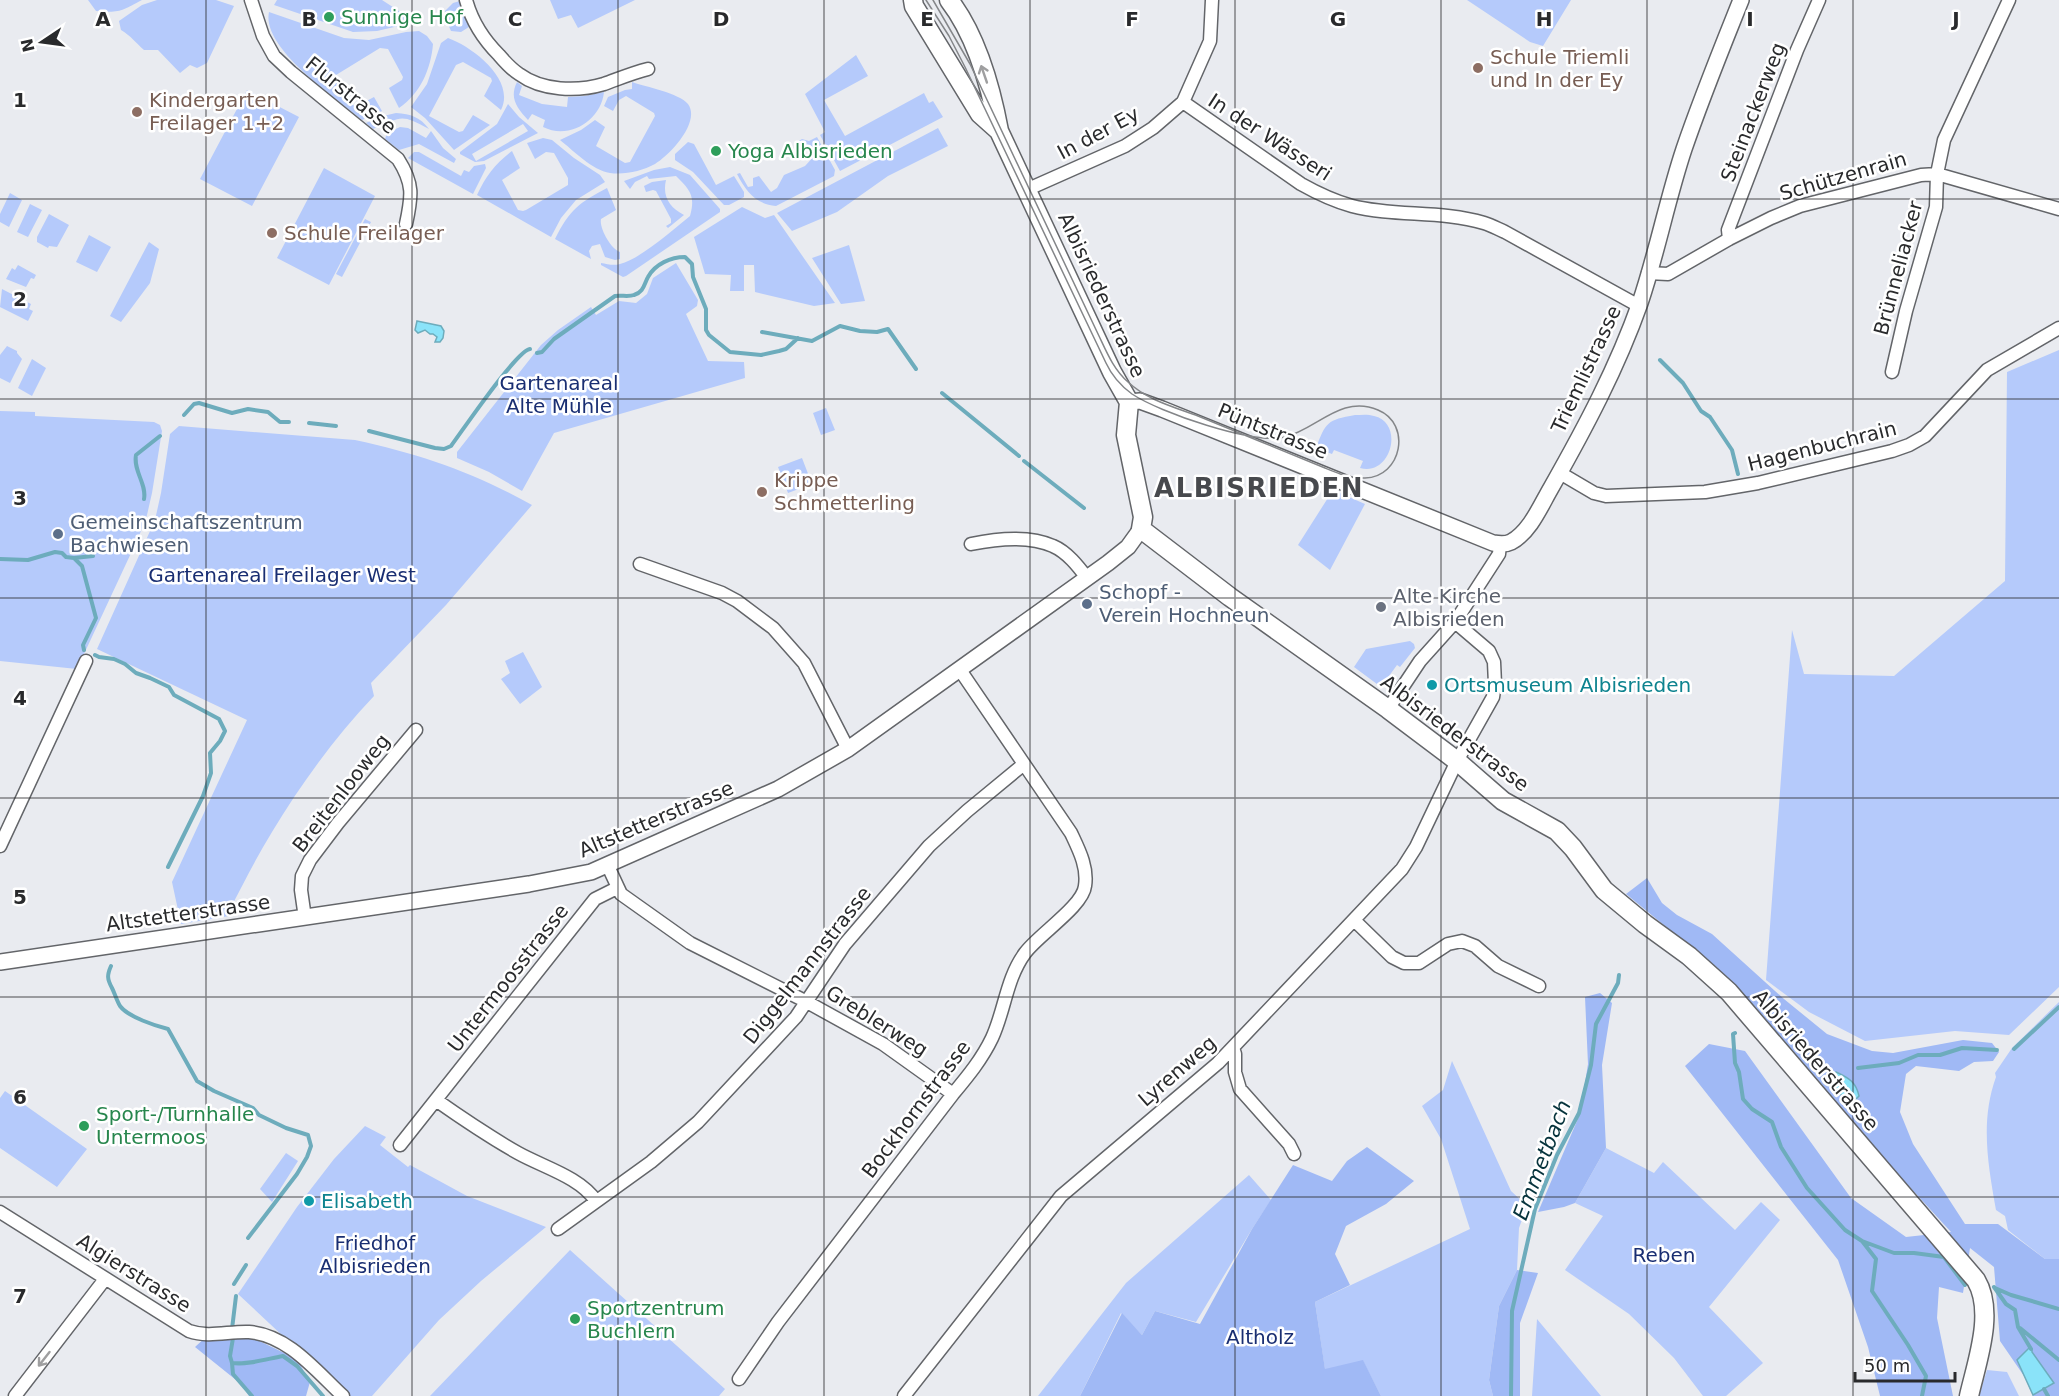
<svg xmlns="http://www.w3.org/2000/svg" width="2059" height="1396" font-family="'DejaVu Sans',sans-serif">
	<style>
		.green { fill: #b5cafb; fill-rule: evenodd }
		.forest { fill: #a0b9f5 }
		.water { fill: #8ae3f9; stroke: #6dacbc; stroke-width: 1.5 }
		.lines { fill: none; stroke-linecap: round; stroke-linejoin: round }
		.stream { stroke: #6dacbc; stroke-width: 4 }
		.minor-casing { stroke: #636569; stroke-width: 15 }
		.tertiary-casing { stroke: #636569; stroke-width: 18 }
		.secondary-casing { stroke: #636569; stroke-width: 21 }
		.minor { stroke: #fff; stroke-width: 12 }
		.tertiary { stroke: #fff; stroke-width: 15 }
		.secondary { stroke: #fff; stroke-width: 18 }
		.tram { stroke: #848689; stroke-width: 1.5 }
		.oneway { stroke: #9f9fa0 }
		.grid { fill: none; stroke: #292a2c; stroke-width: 1.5; stroke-opacity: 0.55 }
		.leisure-dot { fill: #2e9e5b; stroke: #fff; stroke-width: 2 }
		.education-dot { fill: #8d6e63; stroke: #fff; stroke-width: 2 }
		.service-dot { fill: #5c6f8a; stroke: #fff; stroke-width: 2 }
		.worship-dot { fill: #6b7280; stroke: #fff; stroke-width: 2 }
		.culture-dot { fill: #0f9aa8; stroke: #fff; stroke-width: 2 }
		.labels { text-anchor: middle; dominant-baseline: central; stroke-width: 5; stroke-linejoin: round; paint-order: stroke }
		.leisure-label { font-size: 20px; fill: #27864d; stroke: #fff; text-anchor: start }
		.education-label { font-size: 20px; fill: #785e54; stroke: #fff; text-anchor: start }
		.street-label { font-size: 20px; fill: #292a2c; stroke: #fff }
		.park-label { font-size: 20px; fill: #192e72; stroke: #fff }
		.service-label { font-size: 20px; fill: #4e5e75; stroke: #fff; text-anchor: start }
		.worship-label { font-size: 20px; fill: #5b616d; stroke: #fff; text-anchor: start }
		.culture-label { font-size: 20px; fill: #0d838f; stroke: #fff; text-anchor: start }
		.water-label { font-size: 21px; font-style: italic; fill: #06333c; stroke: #fff }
		.district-label { font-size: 26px; font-weight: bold; letter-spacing: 1.5px; fill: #47494d; stroke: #fff }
		.grid-label { font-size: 20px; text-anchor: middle; font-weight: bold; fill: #292a2c; stroke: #fff; stroke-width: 5; stroke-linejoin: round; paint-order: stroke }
	</style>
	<rect width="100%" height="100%" fill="#e9ebf0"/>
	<path class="green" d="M88 0H142C121 11 121 13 96 11Z
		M157 0H216L234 6 207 63 197 68 190 65 180 73 158 50H144C136 43 131 36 121 30L119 21 142 5Z
		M277 0H382L416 22 377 31 353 32 274 5Z
		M550 0H635L578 28 571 15 558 19Z
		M1467 0H1571L1543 46 1530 42Z
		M460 1 469 27 461 32 451 31 446 20 445 11 453 3Z
		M269 12 344 38 369 40 406 32 419 31 427 36 433 44C431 69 420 94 399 108L389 88 402 80 403 77 388 49 380 48 336 75 352 105 357 106 374 97 382 111 362 120C337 99 261 48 269 12Z
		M448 38C473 47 516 80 501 110L484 96 492 81 491 78 463 62 456 65 429 116 459 132 463 131 473 115 490 125 454 150 425 118 411 107 427 84 441 43Z
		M856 55 868 76 824 100 845 136 924 93 929 103 933 101 943 117 840 171 820 135 825 132 805 94Z
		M517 82 522 86 519 95 542 104 567 107 568 97 585 96 604 92C601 121 569 140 543 127L545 120 532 114 528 120C517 108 509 98 517 82Z
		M632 82C646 87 679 93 688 104 701 122 670 155 655 164 642 171 625 175 610 173 592 170 574 151 560 140L581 130 595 120 605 127 596 146 625 163 630 162 655 116 654 113 626 96 619 100 613 111 604 106 608 97 625 90 632 89Z
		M247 90 299 117 252 206 200 179Z
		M508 104 519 117 538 133 484 161 475 162 460 154V152L497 124ZM523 124 528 131 476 161 472 154Z
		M396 113C411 114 420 117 429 129 400 113 402 117 373 129L366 123 379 117Z
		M400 127 408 128 426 138 431 131 443 148 456 159 454 163 419 144 399 150 385 139 387 133Z
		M938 128 948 146 888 176 837 212 792 231 777 213Z
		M817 137 835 170 834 176 776 206C755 204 746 191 737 174L740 173 748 187 753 186V178L759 176 771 192 777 188 784 175 805 166 817 153 814 148 800 147 797 142 802 139 809 141Z
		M543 138 552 140 574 158 600 175 605 182 576 200 561 218 551 237 477 195C486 176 495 164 512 151L520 168 502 180 518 210 523 211 526 210 568 185V178L554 153 546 152 535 159 527 143Z
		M688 142 694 144 716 185 734 176 744 192V197L729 205H724L693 172 675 160V154Z
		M414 152H419L461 176 464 170 469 172 474 166 485 164 486 168 473 194 408 158Z
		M670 167 690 175 720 209V212L626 276 623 277 601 265V263C607 264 614 266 620 264 640 259 673 230 690 216 696 195 689 189 676 176L649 179 647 176 635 182 630 189 624 181 654 170Z
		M324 168 375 196 329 285 277 258Z
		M666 180C662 197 670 208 684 215L668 228 666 226 671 223V219L656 191 653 190 646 192 644 186 652 182Z
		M607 188 616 210 601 219C599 228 611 249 620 252V259L615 260 605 257 600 244 592 246 589 251 591 259 555 239C570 209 579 203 607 188Z
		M10 193 22 200 9 227 0 222V214Z
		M30 204 42 210 28 237 17 232Z
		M742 207 765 218 774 215 835 303 814 306 755 292 754 265H744V291H730L731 275 705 274 694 237Z
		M49 214 69 225 57 247 49 246 48 248 37 242V237Z
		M365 219 371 222 342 277 336 274Z
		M89 235 111 247 97 272 76 262Z
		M149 242 159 249 150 283 121 322 110 316Z
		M849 245 865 301 841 304 812 258Z
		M676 263 698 300 697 306 686 314 708 361 744 362 745 378 554 433 522 491 489 472 457 458V452L541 345 558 330 591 307 596 315 619 301 636 303 647 294 653 278Z
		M18 265 36 275 34 279 31 278 26 287 6 279 12 268 15 270Z
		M2 289 31 304 29 309 33 311 28 321 0 307Z
		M7 346 17 351V353L22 359 10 383 0 378V355Z
		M2059 350V987L2009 1035 1955 1031 1865 1041 1809 1012 1766 980 1792 630 1804 674 1894 676 2005 581 2007 372Z
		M32 359 46 368 32 396 18 388Z
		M826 408 835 430 821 435 813 413Z
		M0 411 35 412V416L154 422 160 425 162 431 152 493 147 515 139 536 77 669 0 661Z
		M1355 415C1361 415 1368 414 1374 416 1405 423 1391 477 1360 468L1363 461 1334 450 1332 454 1316 448C1326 422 1327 420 1355 415Z
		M179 426 355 440C420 454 475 473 532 505L446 605 371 683 374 696C335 737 301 784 272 832 256 858 242 886 228 913L229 916 181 924 172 882 247 720 97 649 155 520 161 493 170 434Z
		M802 458 812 484 788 493 778 467Z
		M1333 490 1365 504 1330 570 1298 545Z
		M1410 641 1414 644 1415 648 1400 667 1397 665 1381 687 1354 667 1366 649Z
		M523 652 542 687 520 704 501 679 510 673 505 661Z
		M2059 1002V1259H2045L2008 1230 2005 1216 1996 1210C1988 1165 1980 1121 1996 1077L1995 1073 2012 1048Z
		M1452 1061 1511 1191 1527 1206 1519 1228 1517 1270 1499 1306 1489 1380 1493 1396H1381L1363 1361 1325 1370 1315 1302 1470 1229 1441 1139 1422 1106 1443 1090Z
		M5 1091 87 1149 57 1187 0 1148V1098Z
		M365 1126 386 1137 380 1145 408 1167 410 1165 467 1196 546 1227 481 1281 439 1320 372 1396H347L238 1294 297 1207 334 1159Z
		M1606 1148 1654 1173 1663 1162 1735 1230 1761 1202 1780 1220 1709 1307 1763 1363 1726 1396H1703L1674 1358 1629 1314 1565 1270 1603 1216 1575 1203Z
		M286 1153 298 1161 272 1202 260 1189Z
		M1249 1175 1271 1200 1252 1229 1196 1322 1155 1311 1142 1335 1121 1313 1080 1396H1038L1126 1283Z
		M570 1250 725 1389 719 1396H430Z
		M1537 1319 1601 1396H1532Z
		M1987 1370 2007 1372 2019 1396H1979Z"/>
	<path class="forest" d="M1647 878 1662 903 1677 915 1712 934 1784 999 1827 1034 1872 1051 1893 1053 1963 1040 1992 1043 1999 1052 1993 1061 1974 1062 1959 1071 1916 1066 1906 1074 1900 1112 1913 1144 1965 1224H1998L2045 1259H2059V1396H2033L2024 1376 2000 1341 1994 1267 1970 1248 1963 1293 1939 1287 1937 1318 1953 1396H1880L1868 1347 1838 1260 1685 1066 1709 1044 1745 1051 1851 1198 1906 1237 1951 1232 1839 1110 1715 967 1626 894Z
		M1600 993 1612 1003 1602 1065 1606 1148 1575 1203 1564 1207 1538 1212 1580 1114 1588 1064 1585 997Z
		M1367 1147 1414 1181 1386 1204 1346 1226 1335 1254 1350 1285 1315 1302 1325 1369 1363 1360 1381 1396H1080L1122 1313 1142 1335 1155 1311 1200 1324 1252 1229 1293 1165 1332 1181 1347 1161Z
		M1517 1270 1538 1273 1520 1323V1396H1493L1489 1380 1499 1306Z
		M208 1335 251 1337 297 1359 310 1382 306 1396H249L241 1384 195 1347Z"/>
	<path class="water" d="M417 321 441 326 444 331 443 338 440 342H435L437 337 433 334H430L425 330 418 333 415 330Z
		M1836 1072C1849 1078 1856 1082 1859 1096L1850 1105 1829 1081Z
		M2029 1348 2032 1349V1352L2054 1383 2033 1395 2017 1360Z"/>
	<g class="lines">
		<path class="stream" d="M762 332 812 341 840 326 860 331 877 332 888 329 916 369
			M537 353 542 352 554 339 615 296C621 295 629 297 634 295 644 292 644 284 648 277 655 264 671 257 685 257L692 264 693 277 706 309V330L709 335 730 352 761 355 779 351 786 349 798 338
			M1660 360 1683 383 1701 411 1710 417 1732 450 1738 474
			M942 393 1019 456
			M184 415 194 404 199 403 232 413 248 409 268 412 280 422H289
			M309 423 336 426
			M369 431 435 448 444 449 451 446C463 430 516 351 530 349
			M1024 461 1084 508
			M144 499C147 484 133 471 136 455L160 436
			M74 558 82 566 96 618 83 645 84 650
			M0 559 28 560 55 552 62 553 66 557 74 558 93 556
			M95 655 99 657 114 659 125 664 136 673 150 678 169 687 174 695 219 719 225 731 220 741 210 753 211 773 203 796 168 867
			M111 966C107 975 107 979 112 988 115 994 117 1001 120 1006 128 1017 156 1026 168 1029L197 1081 214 1091 253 1108 259 1115 286 1128 308 1135 311 1146 307 1157 297 1174 248 1238
			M1735 1033 1733 1034 1735 1063 1739 1072 1743 1099 1752 1109 1772 1122 1781 1147 1807 1188 1845 1230 1862 1241 1876 1259 1872 1291 1908 1345 1926 1376 1922 1396
			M2014 1049 2059 1007
			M1858 1068 1899 1063 1918 1055H1940L1962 1048 1997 1050
			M1862 1241 1894 1253H1914L1944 1257 1965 1285
			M234 1284 246 1265
			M1994 1287 2006 1304 2015 1310 2018 1327 2031 1349
			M1995 1288 2011 1295 2059 1309
			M2020 1328 2059 1360
			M232 1329 236 1296
			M233 1338 230 1356 232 1363C249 1365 266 1359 283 1356L297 1366 323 1396
			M232 1363 233 1374 252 1396
			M2044 1389 2048 1396
			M1511 1396 1512 1311 1535 1209 1557 1155 1579 1113 1591 1065 1596 1024 1618 983 1619 975"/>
		<defs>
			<path id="minor" d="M251 0 263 36 274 56 291 72 398 159C414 184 412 196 406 224
				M466 0C472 22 483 39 499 55 505 62 511 69 519 74 542 91 577 92 604 84 618 79 632 73 648 69
				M1183 102 1301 184C1317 193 1334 201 1352 206 1395 217 1441 210 1484 223 1491 225 1498 229 1505 232L1639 306
				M1026 190 1125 146 1153 128 1183 102 1210 41 1212 0
				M1729 239 1728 230 1797 50 1819 0
				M1648 273 1668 274 1729 239 1771 218 1800 206 1921 175 1937 174 2059 209
				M1892 372 1906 311 1936 207 1937 174 1944 140 2009 0
				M1560 473 1594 493 1606 496 1705 492 1758 483 1892 451 1909 445 1925 436 1987 370 2059 328
				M971 544C995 539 1029 535 1053 546 1067 552 1078 566 1087 578
				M640 564 722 593 737 601 773 628 804 663 848 749
				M1388 709 1420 661 1455 622 1499 554 1500 545
				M0 846 86 661
				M607 864 621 894 690 943 807 1002 883 1044 953 1094
				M305 918 301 890 302 876 310 860 338 823 416 730
				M1354 920 1392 957 1404 963H1419L1448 944 1462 941 1475 946 1498 966 1539 986
				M1233 1048 1235 1054V1072L1240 1089 1289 1144 1294 1154
				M436 1100C463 1119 490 1137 518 1153 543 1167 580 1177 596 1201
				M400 1145 595 899 617 888
				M0 1212 189 1331C209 1338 229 1331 249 1332 288 1335 316 1371 343 1396
				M558 1229 651 1162 698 1122 796 1017 845 944 929 846 967 811 1024 764
				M739 1379 778 1322 953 1094C968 1076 982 1059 992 1038 1005 1010 1006 979 1025 953 1038 935 1083 906 1085 886 1088 867 1079 850 1071 833L960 670
				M15 1396 105 1279
				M904 1396 1061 1196 1218 1063 1402 869 1416 847 1457 761 1493 697 1495 684 1494 662 1489 651 1455 622"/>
			<path id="tertiary" d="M1129 402 1140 401 1162 409 1493 543C1499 544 1505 545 1511 542 1530 532 1541 505 1551 488 1585 428 1617 368 1640 303 1657 253 1667 200 1684 149 1701 99 1721 50 1741 0
				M0 962 529 884 591 872 778 789 848 749 1108 563 1128 547 1141 529"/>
			<path id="secondary" d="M913 0 914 6 980 114 999 131
				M949 0C976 35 991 88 999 131L1112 372 1129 402 1126 435 1143 517 1141 529 1230 597 1388 709 1457 761 1503 801 1557 831 1573 848 1604 890 1645 924 1689 956 1729 992 1976 1280C1995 1312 1977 1361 1969 1396"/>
		</defs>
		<use href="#minor" class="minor-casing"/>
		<use href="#tertiary" class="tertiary-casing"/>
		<use href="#secondary" class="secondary-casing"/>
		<use href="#minor" class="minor"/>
		<use href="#tertiary" class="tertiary"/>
		<use href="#secondary" class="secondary"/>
		<path class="tram" d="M926 0 949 36 965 67 1106 363C1112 376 1121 386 1132 394 1159 412 1253 445 1285 437 1316 430 1341 394 1378 410 1412 424 1402 477 1365 478 1351 479 1337 473 1325 468 1283 451 1240 433 1198 416 1174 407 1147 400 1128 382 1114 370 1107 353 1099 336L970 64 933 0"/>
	</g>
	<defs><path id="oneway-shaft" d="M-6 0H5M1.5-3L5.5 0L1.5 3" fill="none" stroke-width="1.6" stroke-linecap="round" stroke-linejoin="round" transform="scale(1.5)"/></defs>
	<g class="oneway">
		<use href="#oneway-shaft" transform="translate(984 74) rotate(-109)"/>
		<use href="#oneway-shaft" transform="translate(44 1359) rotate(128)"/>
	</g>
	<path class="grid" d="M206 0V1396M412 0V1396M618 0V1396M824 0V1396M1030 0V1396M1235 0V1396M1441 0V1396M1647 0V1396M1853 0V1396M0 199H2059M0 399H2059M0 598H2059M0 798H2059M0 997H2059M0 1197H2059"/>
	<g class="leisure-dot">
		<circle cx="329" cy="17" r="6"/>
		<circle cx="716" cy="151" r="6"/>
		<circle cx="84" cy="1126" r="6"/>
		<circle cx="575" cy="1319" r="6"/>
	</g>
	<g class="education-dot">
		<circle cx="1478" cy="68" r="6"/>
		<circle cx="137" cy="112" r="6"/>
		<circle cx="272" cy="233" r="6"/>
		<circle cx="762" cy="492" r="6"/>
	</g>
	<g class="service-dot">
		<circle cx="58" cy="534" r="6"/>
		<circle cx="1087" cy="604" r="6"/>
	</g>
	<circle class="worship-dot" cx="1381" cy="607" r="6"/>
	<g class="culture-dot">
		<circle cx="1432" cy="685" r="6"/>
		<circle cx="309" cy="1201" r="6"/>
	</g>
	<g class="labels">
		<g class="leisure-label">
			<text x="341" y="17">Sunnige Hof</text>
			<text x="728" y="151">Yoga Albisrieden</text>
			<text x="96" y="1114">Sport-/Turnhalle<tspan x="96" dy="23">Untermoos</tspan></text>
			<text x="587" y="1308">Sportzentrum<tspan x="587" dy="23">Buchlern</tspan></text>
		</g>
		<g class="education-label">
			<text x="1490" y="57">Schule Triemli<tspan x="1490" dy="23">und In der Ey</tspan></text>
			<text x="149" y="100">Kindergarten<tspan x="149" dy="23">Freilager 1+2</tspan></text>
			<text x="284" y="233">Schule Freilager</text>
			<text x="774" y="480">Krippe<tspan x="774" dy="23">Schmetterling</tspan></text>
		</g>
		<g class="street-label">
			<text transform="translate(351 95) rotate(39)">Flurstrasse</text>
			<text transform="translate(1753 112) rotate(-69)">Steinackerweg</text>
			<text transform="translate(1098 133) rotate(-28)">In der Ey</text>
			<text transform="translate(1270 137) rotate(33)">In der Wässeri</text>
			<text transform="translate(1843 176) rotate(-16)">Schützenrain</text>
			<text transform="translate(1898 268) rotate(-75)">Brünneliacker</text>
			<text transform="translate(1102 295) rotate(65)">Albisriederstrasse</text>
			<text transform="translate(1586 369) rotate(-65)">Triemlistrasse</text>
			<text transform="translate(1273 431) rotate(22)">Püntstrasse</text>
			<text transform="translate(1822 446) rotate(-14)">Hagenbuchrain</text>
			<text transform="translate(1455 733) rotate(37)">Albisriederstrasse</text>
			<text transform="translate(341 793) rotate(-52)">Breitenlooweg</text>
			<text transform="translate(656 819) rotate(-23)">Altstetterstrasse</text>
			<text transform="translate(188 913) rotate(-8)">Altstetterstrasse</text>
			<text transform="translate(807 965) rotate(-52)">Diggelmannstrasse</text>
			<text transform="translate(508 978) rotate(-52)">Untermoosstrasse</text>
			<text transform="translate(877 1021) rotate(32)">Greblerweg</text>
			<text transform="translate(1816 1060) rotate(49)">Albisriederstrasse</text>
			<text transform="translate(1177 1071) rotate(-41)">Lyrenweg</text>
			<text transform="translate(916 1109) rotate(-53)">Bockhornstrasse</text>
			<text transform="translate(134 1273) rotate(32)">Algierstrasse</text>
		</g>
		<g class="park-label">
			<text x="559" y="383">Gartenareal<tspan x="559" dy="23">Alte Mühle</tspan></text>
			<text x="282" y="575">Gartenareal Freilager West</text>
			<text x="375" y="1243">Friedhof<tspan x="375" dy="23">Albisrieden</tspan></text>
			<text x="1664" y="1255">Reben</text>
			<text x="1260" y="1337">Altholz</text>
		</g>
		<g class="service-label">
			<text x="70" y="522">Gemeinschaftszentrum<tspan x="70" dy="23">Bachwiesen</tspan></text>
			<text x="1099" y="592">Schopf -<tspan x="1099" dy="23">Verein Hochneun</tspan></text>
		</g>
		<g class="worship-label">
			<text x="1393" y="596">Alte Kirche<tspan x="1393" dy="23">Albisrieden</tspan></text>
		</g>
		<g class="culture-label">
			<text x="1444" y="685">Ortsmuseum Albisrieden</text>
			<text x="321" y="1201">Elisabeth</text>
		</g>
		<g class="water-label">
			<text transform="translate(1542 1160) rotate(-69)">Emmetbach</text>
		</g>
		<g class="district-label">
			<text x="1259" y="488">ALBISRIEDEN</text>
		</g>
	</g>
	<g class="grid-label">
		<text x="103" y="26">A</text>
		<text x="309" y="26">B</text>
		<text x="515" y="26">C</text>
		<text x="721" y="26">D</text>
		<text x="927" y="26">E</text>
		<text x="1132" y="26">F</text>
		<text x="1338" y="26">G</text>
		<text x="1544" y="26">H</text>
		<text x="1750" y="26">I</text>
		<text x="1956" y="26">J</text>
		<text x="20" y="107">1</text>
		<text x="20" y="306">2</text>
		<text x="20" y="505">3</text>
		<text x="20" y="705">4</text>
		<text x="20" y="904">5</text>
		<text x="20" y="1104">6</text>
		<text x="20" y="1303">7</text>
	</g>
	<g transform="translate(42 42) rotate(257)" stroke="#ffffff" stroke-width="4.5" paint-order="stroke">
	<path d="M0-4.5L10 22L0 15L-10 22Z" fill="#292a2c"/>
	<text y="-9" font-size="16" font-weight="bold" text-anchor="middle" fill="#292a2c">N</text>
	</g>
	<path d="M1855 1372v9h100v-9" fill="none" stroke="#292a2c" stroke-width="3"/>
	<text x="1864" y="1372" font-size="18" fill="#292a2c" stroke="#ffffff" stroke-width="4.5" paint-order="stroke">50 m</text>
</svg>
